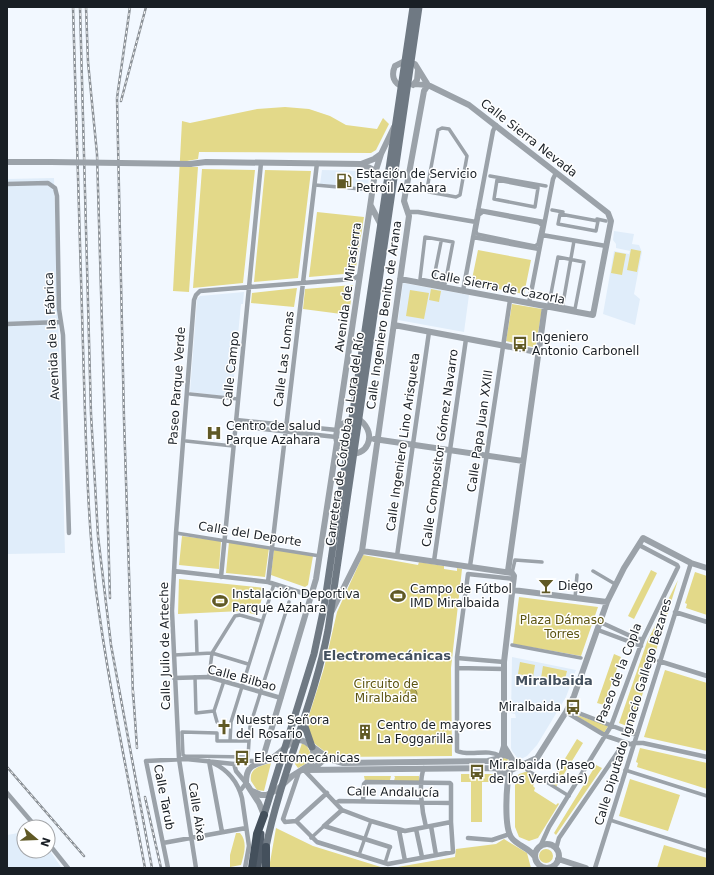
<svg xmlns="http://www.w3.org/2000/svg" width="714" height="875" font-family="'DejaVu Sans',sans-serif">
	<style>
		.built { fill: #e0edfa }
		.green { fill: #e3d989 }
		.water { fill: #b7ac55; stroke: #888247 }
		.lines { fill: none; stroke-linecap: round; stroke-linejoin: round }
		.pedestrian { stroke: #9ba2a9; stroke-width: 3.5 }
		.minor { stroke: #9ba2a9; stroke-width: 4.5 }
		.tertiary { stroke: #9ba2a9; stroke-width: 6 }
		.secondary { stroke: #6f7983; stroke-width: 7 }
		.primary { stroke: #515c68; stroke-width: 7 }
		.trunk { stroke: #44505c; stroke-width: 8 }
		.rail-casing { stroke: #8a9096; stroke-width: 2.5 }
		.rail { stroke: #fff; stroke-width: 1; stroke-dasharray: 3; stroke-linecap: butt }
		.tertiary-bridge { stroke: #9ba2a9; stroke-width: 6 }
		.labels { text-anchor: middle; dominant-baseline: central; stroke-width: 3; stroke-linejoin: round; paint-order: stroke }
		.street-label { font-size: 12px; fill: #191f25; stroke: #fff }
		.poi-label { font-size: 12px; fill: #191f25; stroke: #fff; text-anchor: start }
		.park-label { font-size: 12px; fill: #5c5411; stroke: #fff }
		.neighbourhood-label { font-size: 13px; font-weight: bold; fill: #43505e; stroke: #fff }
	</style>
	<rect width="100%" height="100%" fill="#f2f8ff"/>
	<path class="built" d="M322 170 365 171 369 175 368 188 320 184Z
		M54 178 65 553 7 554V179Z
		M614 231 634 234 632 244 639 245 642 252 634 294 640 299 635 325 603 314 614 251 629 254 630 251 616 248V244L613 240Z
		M403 283 469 295 464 332 398 320Z
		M244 292 243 304H241L232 397 190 392 197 299 200 296Z
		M512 657 576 670 566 697 537 745 527 756 519 760 512 751 511 748V718H516L515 714 511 713Z
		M24 832V851H48V848L61 867 7 868V835Z"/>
	<path class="green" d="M285 107 309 109 330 116 346 125 377 129 383 118 389 124 376 150 371 153 199 152 198 159 187 161V167H198L189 292 173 291 182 121 190 123 257 109Z
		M202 169 255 170 243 283 193 288Z
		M265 170 311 171 298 278 254 282Z
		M317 212 364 217 355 273 309 277Z
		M631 249 641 251 637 272 627 270Z
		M478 250 531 260 524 294 471 284Z
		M615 252 626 254 622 275 611 273Z
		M353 285 349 315 303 309 305 289Z
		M297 288 294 307 251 303 252 293Z
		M431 289 441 291 439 302 429 300Z
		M410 290 429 293 424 319 406 316Z
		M512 304 542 309 536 345H533V347L506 341Z
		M182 536 221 541 219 569 179 565Z
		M229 542 269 548 265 577 226 573Z
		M274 549 313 556 308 585 305 587 271 575Z
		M363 555 418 565 419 562 444 566V569L457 571V568L462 569 451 668 452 756 332 757 315 744 308 734 307 722 324 668 337 612Z
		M651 570 657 573 634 619 628 616Z
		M695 572 707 576V615L686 608 687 604 685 603Z
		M179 579 265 588 257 615 242 611 178 614Z
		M678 580 672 599 632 728 619 723 647 642Z
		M519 597 598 607 581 656 513 644Z
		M614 654 621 657 604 705 597 703Z
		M520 662 535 665 533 677 518 674Z
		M543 666 567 671 564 683 541 678Z
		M665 670 707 683V751L644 737Z
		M572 713 608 726 604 733Z
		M577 739 583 743 556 787 550 783Z
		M302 743 307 746 311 754 309 762 298 768 295 764Z
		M640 748 707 763V789L637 767 638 763 636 762Z
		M498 764a6 6 0 1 1 12 0a6 6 0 1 1-12 0Z
		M271 763 264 791 257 790 251 781C249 768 260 766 271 763Z
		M596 765 602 768 556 835 554 833Z
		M528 771 538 778 533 786 535 788 534 791 556 805 558 803 559 804 538 838 529 841 519 837 515 827V780L519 774Z
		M461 774H493L498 778V782H482V822H471V782H461Z
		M364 776H391L390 780 365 781Z
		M394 776H419V781H394L395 777Z
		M630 779 680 795 668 831 619 816Z
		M276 828 313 846 384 868H269Z
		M236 833H240C248 842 244 854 241 865L230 867V855Z
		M504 839 527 853 531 868H392L455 857 456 849 496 844Z
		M664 845 707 858V868H657Z
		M539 856a7 7 0 1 1 14 0a7 7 0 1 1-14 0Z"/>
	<path class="water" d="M405 694a6 6 0 1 1 12 0a6 6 0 1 1-12 0Z"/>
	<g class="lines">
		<path class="pedestrian" d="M442 128 449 129 467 156 460 195 456 197 429 192 427 189 438 130Z
			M490 176 546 186
			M497 180 538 188 535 207 494 199Z
			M315 185 373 190
			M552 210 563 212
			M483 212 539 223 542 226 538 244 535 246 477 234 476 231 479 215Z
			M560 214 598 221 596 231 558 224Z
			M597 219 606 221
			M425 237 453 242 445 284 420 279Z
			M558 257 584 262 575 309 549 304Z
			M433 282 441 242
			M562 309 574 241
			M190 394 238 399
			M186 441 233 446
			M176 533 320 556
			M593 571 615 584
			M512 573 515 560 542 562
			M575 598 577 575
			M196 621 197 654
			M512 645 581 658
			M174 655 212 653 248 664
			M195 677 196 713 214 711
			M209 677 212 653 235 616 240 615 261 621
			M217 722 214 711 224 681
			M182 732 217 733V741H249L248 757 185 756 183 755Z
			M230 741 231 722 274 584
			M249 741 250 726 289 602
			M527 770 569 796
			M625 770 707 796
			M610 820 707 851
			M311 838 324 826
			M359 855 371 821
			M385 863 390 847"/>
		<path class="minor" d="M7 184 48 183 55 188 57 196 59 309 63 335 69 533
			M478 210 544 222
			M408 212H418L476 222
			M542 235 606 246
			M473 237 539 249
			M463 291 493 131 496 125
			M529 303 553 179 556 173
			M7 324 60 322
			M236 420 337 430
			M235 426 336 437
			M397 556 429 332
			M434 561 466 339
			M470 566 510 300
			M174 571 268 582 312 596
			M221 577 261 163
			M268 582 317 163
			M675 612 707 622
			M600 622 637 639H643
			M598 630 641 646
			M457 658 504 662
			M659 661 707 676
			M457 668 504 669
			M174 678 209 677 281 698
			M568 709 636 735
			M566 712 606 736 633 745
			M633 743H643L707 757
			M500 756C487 748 471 757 457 751V657L468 574 514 579
			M209 761 222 832
			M213 763C228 770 238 783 242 798L249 846 245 868
			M234 764 236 771 246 783 240 791
			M424 768C418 783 422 812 426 827
			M304 770 342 810 371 821 405 831 451 822
			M7 793 36 827
			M336 803 339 801 451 803
			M296 821 317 842 388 864 453 852 451 822V784L450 783 366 782 364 784 363 801
			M296 821 285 822 283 819 299 772
			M296 821 327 793
			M324 826 390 847
			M324 826 342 810
			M431 826 436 855
			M416 829 422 857
			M399 830 405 861
			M468 838 492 840 510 834
			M48 843 68 868
			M163 843 246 828
			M540 847 549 827 611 726 643 639 678 567 677 565 639 545
			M556 849 559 838 624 743
			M168 868 146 761 186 759 234 764 241 761H262
			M196 868 179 759 172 611 176 533 194 300 196 295 200 291 353 279 360 275
			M595 868 691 563"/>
		<path class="tertiary" d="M413 85 417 80 418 70
			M404 87C393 84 391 75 395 66L405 61 415 64 428 85
			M7 162H51
			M190 164 206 162 361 164 372 169 375 173
			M361 164 374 159 381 154
			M371 206 381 225
			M400 279 593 315 611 221 608 213 469 105 428 85 415 84
			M394 325 537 352
			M340 425 353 419 360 420C379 435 365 459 349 452 344 451 340 445 337 442L336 437 375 173 381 154 394 127
			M374 439 523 461
			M362 551 512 573 514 576 504 662V746L501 756
			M508 571 545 306
			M513 590 607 602
			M332 611 362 551 409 216 404 201 424 91 428 85
			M313 747 329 759 343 763 488 761 496 759
			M499 757 504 755 510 757
			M262 761 316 579 337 442
			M495 765C497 775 507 776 513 768V761L504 746
			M313 769 325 759 330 760
			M304 770 496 768
			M511 770 537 758 566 712 574 696 607 602 624 568 643 538 691 563 707 568
			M510 772C506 784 504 826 511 837 517 846 529 847 535 857
			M252 791 261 795H267L278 789 292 776 311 764 314 755 312 747C294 729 286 751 272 758 258 766 246 761 246 783L259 803 264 815
			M535 856a12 12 0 1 1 24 0a12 12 0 1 1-24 0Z
			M558 859 586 868"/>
		<path class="secondary" d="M303 721 312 747
			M264 815 314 654 324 607 413 7
			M266 847C281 773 314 704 328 630L419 7"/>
		<path class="primary" d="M258 868 261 834"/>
		<path class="trunk" d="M266 847V868
			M252 868 257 834 264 815"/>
		<defs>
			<path id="rail" d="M73 7 85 414C87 473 89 532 96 590 108 683 128 776 145 868
				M80 7 91 414 98 536 111 645 152 868
				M86 7 88 62 97 154 110 598
				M130 7 117 98 124 419 133 696
				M121 101 146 7
				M133 691 137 748
				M7 767 84 856
				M145 797 161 868"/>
		</defs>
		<use href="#rail" class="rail-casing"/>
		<use href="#rail" class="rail"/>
		<path class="tertiary-bridge" d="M51 162 190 164"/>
	</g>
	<defs>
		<symbol id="fuel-bare" viewBox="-9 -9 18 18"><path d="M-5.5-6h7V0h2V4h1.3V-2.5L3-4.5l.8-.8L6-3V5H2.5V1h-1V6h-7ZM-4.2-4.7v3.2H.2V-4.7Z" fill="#605925" stroke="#fff" stroke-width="2.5" paint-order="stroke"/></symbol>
		<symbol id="bus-bare" viewBox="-9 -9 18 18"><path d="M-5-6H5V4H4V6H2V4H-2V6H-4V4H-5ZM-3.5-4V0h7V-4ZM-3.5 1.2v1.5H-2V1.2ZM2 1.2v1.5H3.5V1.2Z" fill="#605925" stroke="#fff" stroke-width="2.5" paint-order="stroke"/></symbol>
		<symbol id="hospital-bare" viewBox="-9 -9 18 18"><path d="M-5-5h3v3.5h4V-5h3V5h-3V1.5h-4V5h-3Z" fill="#605925" stroke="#fff" stroke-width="2.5" paint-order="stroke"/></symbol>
		<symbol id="bar-bare" viewBox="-9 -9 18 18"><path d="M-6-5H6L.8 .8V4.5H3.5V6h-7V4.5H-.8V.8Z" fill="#605925" stroke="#fff" stroke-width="2.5" paint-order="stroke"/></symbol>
		<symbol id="stadium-bare" viewBox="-9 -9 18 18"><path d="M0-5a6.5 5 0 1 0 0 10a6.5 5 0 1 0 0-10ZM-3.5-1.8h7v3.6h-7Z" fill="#605925" stroke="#fff" stroke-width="2.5" paint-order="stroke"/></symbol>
		<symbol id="church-bare" viewBox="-9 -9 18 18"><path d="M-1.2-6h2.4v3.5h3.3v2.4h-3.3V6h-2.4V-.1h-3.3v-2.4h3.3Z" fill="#605925" stroke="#fff" stroke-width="2.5" paint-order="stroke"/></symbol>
		<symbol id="building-bare" viewBox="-9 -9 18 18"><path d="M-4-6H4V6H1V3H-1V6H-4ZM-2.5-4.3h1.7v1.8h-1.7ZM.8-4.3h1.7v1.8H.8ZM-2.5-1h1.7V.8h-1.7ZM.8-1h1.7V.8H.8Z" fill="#605925" stroke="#fff" stroke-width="2.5" paint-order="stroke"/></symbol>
	</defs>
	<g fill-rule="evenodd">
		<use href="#fuel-bare" x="333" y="170" width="22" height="22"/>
		<use href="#bus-bare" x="509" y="333" width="22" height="22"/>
		<use href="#hospital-bare" x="203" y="422" width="22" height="22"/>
		<use href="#bar-bare" x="535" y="575" width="22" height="22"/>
		<use href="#stadium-bare" x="387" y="585" width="22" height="22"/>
		<use href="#stadium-bare" x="209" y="590" width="22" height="22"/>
		<use href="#bus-bare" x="562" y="696" width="22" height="22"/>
		<use href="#church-bare" x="213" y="716" width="22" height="22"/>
		<use href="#building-bare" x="354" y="721" width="22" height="22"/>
		<use href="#bus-bare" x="231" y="747" width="22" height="22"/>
		<use href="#bus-bare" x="466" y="761" width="22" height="22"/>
	</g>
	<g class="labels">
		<g class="street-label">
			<text transform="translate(529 138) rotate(38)">Calle Sierra Nevada</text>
			<text transform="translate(348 287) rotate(-82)">Avenida de Mirasierra</text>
			<text transform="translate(498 287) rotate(11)">Calle Sierra de Cazorla</text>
			<text transform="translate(384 315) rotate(-82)">Calle Ingeniero Benito de Arana</text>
			<text transform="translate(52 336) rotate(-93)">Avenida de la Fábrica</text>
			<text transform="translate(284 359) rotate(-83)">Calle Las Lomas</text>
			<text transform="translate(231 369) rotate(-84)">Calle Campo</text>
			<text transform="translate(177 386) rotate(-86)">Paseo Parque Verde</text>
			<text transform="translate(480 431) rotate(-82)">Calle Papa Juan XXIII</text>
			<text transform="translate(345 439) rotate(-82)">Carretera de Córdoba a Lora del Río</text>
			<text transform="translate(403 442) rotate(-82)">Calle Ingeniero Lino Arisqueta</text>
			<text transform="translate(440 448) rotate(-82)">Calle Compositor Gómez Navarro</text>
			<text transform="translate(250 534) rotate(9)">Calle del Deporte</text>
			<text transform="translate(165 646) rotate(-91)">Calle Julio de Arteche</text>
			<text transform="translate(619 673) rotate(-69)">Paseo de la Copla</text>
			<text transform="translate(242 678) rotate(15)">Calle Bilbao</text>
			<text transform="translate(633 712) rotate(-73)">Calle Diputado Ignacio Gallego Bezares</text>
			<text transform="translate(393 792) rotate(1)">Calle Andalucía</text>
			<text transform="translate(164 797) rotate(79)">Calle Tarub</text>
			<text transform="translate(197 812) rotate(81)">Calle Aixa</text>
		</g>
		<g class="poi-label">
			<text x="356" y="174">Estación de Servicio<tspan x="356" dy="14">Petroil Azahara</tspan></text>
			<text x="532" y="337">Ingeniero<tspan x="532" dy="14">Antonio Carbonell</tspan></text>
			<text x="226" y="426">Centro de salud<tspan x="226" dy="14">Parque Azahara</tspan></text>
			<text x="558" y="586">Diego</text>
			<text x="410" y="589">Campo de Fútbol<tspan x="410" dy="14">IMD Miralbaida</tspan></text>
			<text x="232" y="594">Instalación Deportiva<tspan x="232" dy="14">Parque Azahara</tspan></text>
			<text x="561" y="707" text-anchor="end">Miralbaida</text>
			<text x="236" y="720">Nuestra Señora<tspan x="236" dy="14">del Rosario</tspan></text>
			<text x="377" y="725">Centro de mayores<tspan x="377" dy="14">La Foggarilla</tspan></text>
			<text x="254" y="758">Electromecánicas</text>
			<text x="489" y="765">Miralbaida (Paseo<tspan x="489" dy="14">de los Verdiales)</tspan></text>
		</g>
		<g class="park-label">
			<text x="562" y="620">Plaza Dámaso<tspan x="562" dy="14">Torres</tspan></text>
			<text x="386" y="684">Circuito de<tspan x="386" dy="14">Miralbaida</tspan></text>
		</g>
		<g class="neighbourhood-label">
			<text x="387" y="655">Electromecánicas</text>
			<text x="554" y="680">Miralbaida</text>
		</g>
	</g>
	<rect width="714" height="875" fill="none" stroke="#191f25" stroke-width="16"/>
	<g transform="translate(36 839) rotate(109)"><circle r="19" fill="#ffffff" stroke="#a3a5a8"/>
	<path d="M0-3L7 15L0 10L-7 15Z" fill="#605925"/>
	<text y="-6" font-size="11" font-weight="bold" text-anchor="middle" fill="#191f25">N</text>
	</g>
</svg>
